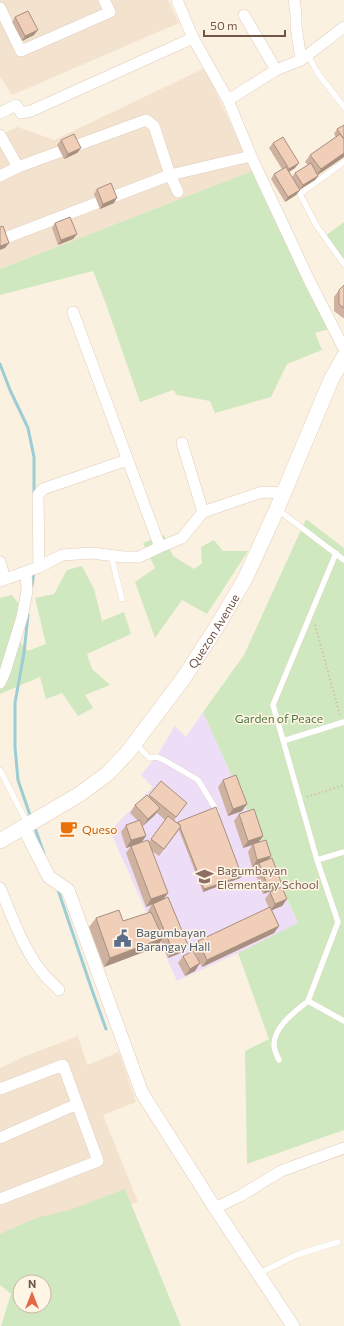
<svg xmlns="http://www.w3.org/2000/svg" width="344" height="1326" font-family="Commissioner,sans-serif">
	<style>
		.residential { fill: #f3e2ce }
		.education { fill: #edddf7 }
		.green { fill: #d0e8bf; fill-rule: evenodd }
		.lines { fill: none; stroke-linecap: round; stroke-linejoin: round }
		.stream { stroke: #9ccdd5; stroke-width: 3 }
		.service-casing { stroke: #dfccbc; stroke-width: 6 }
		.minor-casing { stroke: #dfccbc; stroke-width: 12 }
		.tertiary-casing { stroke: #dfccbc; stroke-width: 14 }
		.secondary-casing { stroke: #e4ceba; stroke-width: 16 }
		.path { stroke: #d4b29c; stroke-width: 2; stroke-dasharray: 1 3; stroke-linecap: butt }
		.service { stroke: #fff; stroke-width: 5.5 }
		.minor { stroke: #fff; stroke-width: 11 }
		.tertiary { stroke: #fff; stroke-width: 13 }
		.secondary { stroke: #fff; stroke-width: 15 }
		.wall { fill: #ceb19e }
		.shaded-wall { fill: #a89081 }
		.building { fill: #f0ceb8; stroke: #a89081 }
		.labels { text-anchor: middle; dominant-baseline: central; stroke-width: 3; stroke-linejoin: round; paint-order: stroke }
		.street-label { font-size: 12px; fill: #715648; stroke: #fff5e5 }
		.park-label { font-size: 12px; fill: #517741; stroke: #fff5e5 }
		.food-label { font-size: 12px; fill: #c56008; stroke: #fff5e5; text-anchor: start }
		.education-label { font-size: 12px; fill: #785e54; stroke: #fff5e5; text-anchor: start }
		.service-label { font-size: 12px; fill: #4e5e75; stroke: #fff5e5; text-anchor: start }
	</style>
	<rect width="100%" height="100%" fill="#fbf1e0"/>
	<path class="residential" d="M0 0H168L179 23 12 95 0 76Z
		M205 68 252 171 0 269V135L18 127 54 140Z
		M78 1036 87 1065 119 1052 136 1102 103 1115 138 1202 0 1252V1068L23 1057Z"/>
	<path class="education" d="M203 712 298 924 238 953 177 981 110 831 153 787 141 775 158 754 175 726 186 737Z"/>
	<path class="green" d="M252 171 299 272 302 274 329 329 315 333 322 350 287 364 271 397 215 413 210 401 177 395 173 390 140 402 106 304 93 271 0 295V269Z
		M344 222V261L325 236Z
		M306 519 344 548V1130L247 1164 245 1051 269 1039 238 953 298 923 203 712 244 655Z
		M164 535 173 556 194 569 202 563 201 547 214 540 223 551H248L207 614 182 600 155 638 135 582 155 568 143 543Z
		M82 566 94 589 102 621 124 612 131 634 87 654 92 669 110 685 85 695 93 708 78 716 62 693 46 699 40 677 0 694V598L12 595 22 608 19 641 28 651 46 644 35 598 54 594 67 570Z
		M125 1189 181 1326H1L11 1294 0 1285V1234L36 1218 70 1210ZM20 1282H44V1306H20Z"/>
	<g class="lines">
		<path class="stream" d="M0 364 10 390 28 428 34 457V494
			M32 586 34 571
			M28 615 24 653 15 703V747L18 780 31 818
			M34 825 44 854
			M57 887 92 990 106 1029"/>
		<defs>
			<path id="service" d="M308 55 317 72 344 107
				M344 162 300 194 316 225 344 264
				M277 509 344 560
				M336 553 273 705 317 860 338 922 308 1001 344 1021
				M111 555 122 599
				M283 741 344 722
				M136 744 149 758 157 757 164 760 198 780 214 806 217 813
				M0 770 27 823
				M317 860 344 852
				M279 1060C277 1056 274 1050 274 1045 274 1026 295 1012 308 1001
				M258 1274 296 1255 338 1242"/>
			<path id="minor" d="M177 0 193 38 228 100 251 156 309 280 344 349
				M294 0 296 14V26L301 60
				M0 8 21 51 110 12 104 0
				M244 15 276 70
				M228 100 276 70 301 60 344 27
				M0 113 16 105 21 113 31 111 193 38
				M0 135 18 167
				M0 176 18 167 146 120 154 126 170 175 178 192
				M0 240 170 175 251 156
				M73 312 160 547
				M182 443 203 512
				M0 562 5 579
				M39 567 38 495 43 489 127 460
				M0 581 39 567 62 555 92 553 123 557H139L160 547 182 538 203 512 262 492 284 493
				M0 683 5 672 22 617 27 591 26 572
				M0 888C13 918 24 952 46 977 50 981 55 985 59 990
				M0 1089 63 1065 98 1161 0 1199
				M0 1138 77 1104
				M215 1208 240 1196 281 1171 344 1148"/>
			<path id="tertiary" d="M24 828 49 877 68 890 142 1093 215 1208 293 1326"/>
			<g id="secondary">
				<path id="s1" d="M0 841 80 794 107 774 128 752 183 679 216 628 245 579 277 509 331 380 344 357"/>
			</g>
		</defs>
		<use href="#service" class="service-casing"/>
		<use href="#minor" class="minor-casing"/>
		<use href="#tertiary" class="tertiary-casing"/>
		<use href="#secondary" class="secondary-casing"/>
		<path class="path" d="M315 625 340 715
			M307 797 344 785"/>
		<use href="#service" class="service"/>
		<use href="#minor" class="minor"/>
		<use href="#tertiary" class="tertiary"/>
		<use href="#secondary" class="secondary"/>
	</g>
	<path class="wall" d="M15 17 34 35 22 41 12 22Z
		M344 125V157L318 175V176L315 180 299 190H300L296 195 285 202 271 179 274 174 282 169 269 148 273 143 295 168 289 172 292 177 295 173 308 165 305 162 310 155 336 137 334 134 337 129Z
		M61 140 81 148 77 153 64 159 57 145Z
		M97 189 114 203 100 209 94 194Z
		M55 223 77 234 73 239 58 245 52 228Z
		M344 285V318H343L334 311V297L339 290Z
		M223 780 242 811 228 816 218 787Z
		M161 781 182 810 174 820 178 823V822L242 876 240 878 203 892 179 830 159 856 152 851 164 899 183 952 168 958 161 941 157 947 104 967 89 927 96 918 123 921 149 913 148 911 152 904 146 907 126 853 131 846 149 842 165 820 156 812 143 826 142 824 146 836 141 843 126 848 121 832 126 825 138 821 130 813 135 805 149 796Z
		M239 814 263 836 258 843 271 856 268 860 281 882 276 889 263 894 254 870 258 865 252 867 248 852 252 845 243 848 234 821Z
		M270 892 287 899 282 906 272 910 279 926 274 933 202 967 193 949 198 941 269 908 265 899Z
		M183 956 200 963 195 971 185 976 178 963Z"/>
	<path class="shaded-wall" d="M38 30 34 35 22 41 25 36Z
		M81 148 77 153 64 159 68 154Z
		M344 153V157L316 176 321 169Z
		M299 163 295 168 285 174 289 169Z
		M318 176 315 180 299 190 303 185Z
		M300 190 296 195 285 202 288 197Z
		M117 198 114 203 100 209 103 204Z
		M77 234 73 239 58 245 61 240Z
		M9 243 5 248 0 250V246Z
		M247 804 242 811 228 816 233 809Z
		M160 808 155 815 143 826 148 819Z
		M146 836 141 843 126 848 131 840Z
		M263 836 258 843 253 844 252 845 243 848 248 841Z
		M271 856 266 863H259L258 865 252 867 257 860Z
		M242 876 240 878 203 892 204 889Z
		M281 882 276 889 263 894 268 887Z
		M168 893 163 900 146 907 151 899Z
		M287 899 282 906 270 911 275 904Z
		M279 926 274 933 202 967 207 960Z
		M163 938 157 947 104 967 110 958Z
		M188 945 183 952 168 958 173 951Z
		M200 963 195 971 185 976 190 969Z"/>
	<path class="building" d="M28 11 38 30 25 36 15 17Z
		M344 125V139L337 129Z
		M74 134 81 148 68 154 61 140Z
		M340 134 344 139V153L321 169 310 155Z
		M283 137 299 163 289 169 273 143Z
		M311 163 318 176 303 185 295 173Z
		M286 167 300 190 288 197 274 174Z
		M111 183 117 198 103 204 97 189Z
		M70 217 77 234 61 240 55 223Z
		M3 226 9 243 0 246V227Z
		M344 285V308L339 304V290Z
		M236 775 247 804 233 809 223 780Z
		M161 781 187 803 176 817 149 795Z
		M147 795 160 808 148 819 135 805Z
		M216 807 242 876 204 889 180 827 181 826 179 824 178 822Z
		M254 809 263 836 248 841 239 814Z
		M168 816 181 826 164 849 151 839Z
		M140 820 146 836 131 840 126 825Z
		M148 840 168 893 151 899 131 846Z
		M266 840 271 856 257 860 253 844Z
		M272 858 281 882 268 887 259 863Z
		M282 887 287 899 275 904 270 892Z
		M168 897 188 945 173 951 153 904Z
		M270 907 279 926 207 960 198 941Z
		M119 910 123 921 151 912 163 938 110 958 96 918Z
		M193 951 200 963 190 969 183 956Z"/>
	<defs>
		<symbol id="cafe-bare" viewBox="-9 -9 18 18"><path d="M-5.5-4.5H6V0H3Q3 3.5 0 3.5H-2.5Q-5.5 3.5-5.5 0ZM3-3.2v2h1.7v-2ZM-6 4.5H4V6H-6Z" fill="#e8710a" stroke="#fff5e5" stroke-width="2.5" paint-order="stroke"/></symbol>
		<symbol id="school-bare" viewBox="-9 -9 18 18"><path d="M0-5L7-2L0 1L-7-2ZM-4 1L0 2.5L4 1V4Q0 6-4 4Z" fill="#8d6e63" stroke="#fff5e5" stroke-width="2.5" paint-order="stroke"/></symbol>
		<symbol id="civic-bare" viewBox="-9 -9 18 18"><path d="M-.6-6.5H3V-4.5H.6V-3L4-1V1h2V6H-6V1h2V-1L-.6-3ZM-1.2 2.5V6h2.4V2.5Z" fill="#5c6f8a" stroke="#fff5e5" stroke-width="2.5" paint-order="stroke"/></symbol>
	</defs>
	<g fill-rule="evenodd">
		<use href="#cafe-bare" x="56" y="816" width="25" height="25"/>
		<use href="#school-bare" x="192" y="864" width="25" height="25"/>
		<use href="#civic-bare" x="110" y="926" width="25" height="25"/>
	</g>
	<g class="labels">
		<g class="street-label">
			<text stroke="none"><textPath href="#s1" startOffset="305">Quezon Avenue</textPath></text>
		</g>
		<g class="park-label">
			<text x="279" y="718">Garden of Peace</text>
		</g>
		<g class="food-label">
			<text x="82" y="829">Queso</text>
		</g>
		<g class="education-label">
			<text x="217" y="870">Bagumbayan<tspan x="217" dy="14">Elementary School</tspan></text>
		</g>
		<g class="service-label">
			<text x="136" y="932">Bagumbayan<tspan x="136" dy="14">Barangay Hall</tspan></text>
		</g>
	</g>
	<g transform="translate(32 1294)"><circle r="19" fill="#fff5e5" stroke="#c6b5a6"/>
	<path d="M0-3L7 15L0 10L-7 15Z" fill="#e46946"/>
	<text y="-6" font-size="11" font-weight="bold" text-anchor="middle" fill="#715648">N</text>
	</g>
	<path d="M204 30v6h81v-6" fill="none" stroke="#715648" stroke-width="2"/>
	<text x="210" y="30" font-size="12" fill="#715648" stroke="#fff5e5" stroke-width="3" paint-order="stroke">50 m</text>
</svg>
